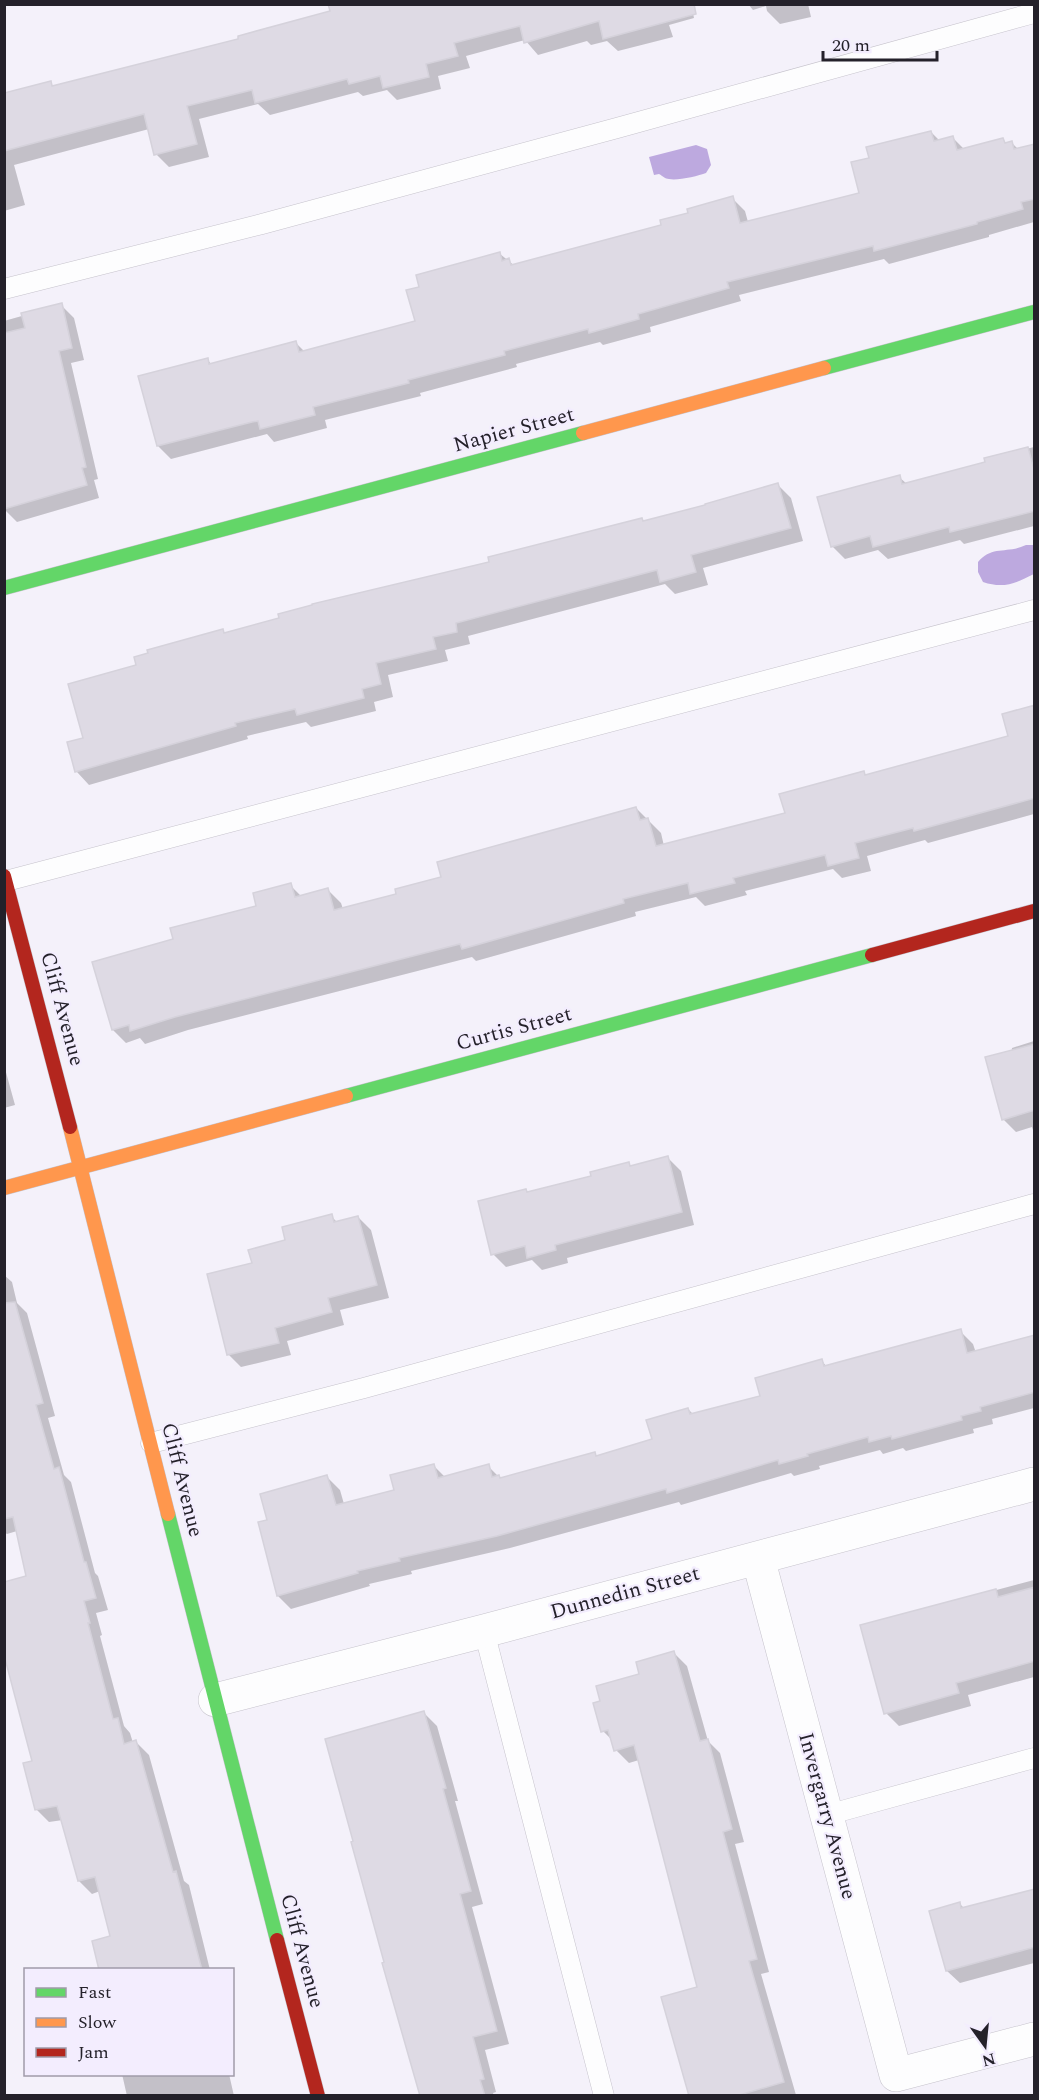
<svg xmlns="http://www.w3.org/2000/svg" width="1039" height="2100" font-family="Spectral,serif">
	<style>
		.water { fill: #bda9df }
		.shadow { fill: #0003 }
		.building { fill: #dedae4; stroke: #d5d2db; stroke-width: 1.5 }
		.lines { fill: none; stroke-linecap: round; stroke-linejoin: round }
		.lane-casing { stroke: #c6c3cc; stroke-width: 21 }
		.street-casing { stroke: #c6c3cc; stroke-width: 34 }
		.fast-casing { stroke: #c6c3cc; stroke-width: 15 }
		.slow-casing { stroke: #c6c3cc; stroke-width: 15 }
		.jam-casing { stroke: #c6c3cc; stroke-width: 15 }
		.lane { stroke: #fdfdfe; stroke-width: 20 }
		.street { stroke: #fdfdfe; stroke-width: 33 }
		.fast { stroke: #63d668; stroke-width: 14 }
		.slow { stroke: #ff974d; stroke-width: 14 }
		.jam { stroke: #b3261e; stroke-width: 14 }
		.labels { text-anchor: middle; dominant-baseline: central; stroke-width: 4.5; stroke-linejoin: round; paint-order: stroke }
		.street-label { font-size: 21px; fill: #24212a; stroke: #f3edfe }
	</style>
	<rect width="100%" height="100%" fill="#f4f1fa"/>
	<path class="water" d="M696 145 707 149 711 165 706 173C698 176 677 181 669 179 665 179 663 176 659 174L654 175 649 157Z
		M1026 545H1034V574C1016 583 1004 589 983 582L978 572V562C992 545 1007 554 1026 545Z"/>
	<path class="shadow" d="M691 4 694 18 669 25 673 37 618 51 607 41 591 45 587 41 538 55 525 40 466 56 470 68 438 76 441 89 397 100 387 90 363 96 358 92 270 115 258 104 199 119 209 157 169 167 156 154 149 129 14 165 25 205 4 211V95L50 83 55 87 240 40Z
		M748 4H808L811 17 780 24 767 11 766 6 753 10Z
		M931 132 940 141 953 138 965 150 1003 140 1007 144 1011 142 1019 150 1034 145V222L989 235V237L889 264 884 259 739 295 741 301 650 327 651 332 603 345 600 342 516 364 517 367 420 393 421 396 325 420 327 428 274 442 267 434 171 459 158 446 207 359 212 365 295 342 305 352 416 322 420 288 500 254 515 266 663 226 732 198 745 211 748 222 861 195 871 159Z
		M61 305 74 318 84 360 71 363 98 479 94 480 99 498 17 522 4 509V321Z
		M1034 447V526L964 544 960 540 888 559 878 550 845 559 832 546 899 477 907 484 987 463 986 459Z
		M778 485 791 498 803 541 703 568 708 585 675 594 665 584 468 636 470 644 445 650 448 661 388 675 393 697 374 702 376 711 311 727 306 722 247 736 248 739 89 785 77 772 69 743 85 739 138 666 222 631 226 634 707 506Z
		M1034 707V814L928 843 925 840 867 856 871 871 842 878 833 869 745 891 747 895 705 906 696 897 635 912 636 916 476 961 472 957 188 1030 145 1044 140 1038 126 1043 113 1030 175 940 258 907 290 885 302 897 328 890 341 903 343 909 398 895 636 808 661 833 664 846 786 814 864 773 867 776 1010 737Z
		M1034 1041V1133L1032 1127 1016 1132 1003 1119 1012 1048Z
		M4 1065 15 1105 4 1108Z
		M668 1158 681 1171 694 1225 567 1258 568 1263 542 1270 532 1260 506 1267 493 1254 528 1194 593 1177 628 1164 631 1167Z
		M331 1216 338 1223 358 1217 371 1230 389 1298 340 1310 344 1325 287 1341 291 1355 241 1367 228 1354 253 1265 287 1241Z
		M4 1275 12 1282 17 1303 27 1313 55 1416 48 1418 64 1475 71 1482 95 1573 98 1576 108 1610 96 1613 102 1635 100 1636 124 1726 130 1733 133 1743 136 1742 149 1755 184 1881 189 1885 210 1970H101L112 1937 100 1891 92 1894 79 1881 63 1820 49 1822 36 1809 34 1762 7 1659 4 1660V1583L28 1577 17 1531 7 1534 4 1532Z
		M960 1331 973 1344 976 1353 1034 1337V1408L992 1419 993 1424 973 1429 974 1433 906 1451 903 1448 883 1454 880 1450 819 1466 820 1469 794 1476 791 1473 681 1505 679 1502 510 1548 411 1571 412 1574 369 1584 370 1586 291 1609 278 1596 269 1521 327 1477 340 1490 344 1504 395 1491 434 1466 446 1478 488 1466 501 1479 594 1454 597 1457 654 1440 688 1409 694 1415 762 1397 822 1361 827 1367Z
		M1034 1580V1677L968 1695 971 1706 899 1726 886 1713 861 1626Z
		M674 1653 687 1666 708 1741 720 1753 744 1842 735 1844 769 1972 761 1974 796 2095 793 2096H690L698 1988 639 1760 629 1763 616 1750 614 1742 603 1731 602 1702Z
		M424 1713 437 1726 458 1801H455L483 1904 472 1907 509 2044 485 2050 496 2092 493 2093 494 2096H421Z
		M1034 1891V1963L960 1983 947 1971 959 1903 965 1909Z
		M122 2074H229L234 2096H127Z"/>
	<path class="building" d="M328 4H694L696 14 603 39 599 21 524 43 520 26 454 43 458 56 426 64 429 77 383 88 380 76 349 84 347 79 255 103 252 90 187 106 197 144 154 155 144 114 4 151V93L51 81 52 86 238 39V36L330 11Z
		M931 131 934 141 953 136 957 150 1003 138 1005 143 1012 141 1014 149 1035 144V199L1021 202 1023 209 977 222V224L874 251 873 246 727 282 729 288 638 314 639 319 589 333 588 329 504 351 505 355 408 380 409 383 313 407 315 415 260 429 258 421 252 422 157 446 138 376 208 358 209 364 296 341 299 352 415 321 406 290 419 287 416 275 500 252 502 261 509 258 511 265 661 225 660 220 688 213 687 209 733 196 740 223 859 193 851 162 869 158 866 147Z
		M62 303 72 348 59 351 86 467 82 468 87 485 4 509V333L25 328 21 313Z
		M1028 447 1035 473V511L950 532 949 527 873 547 870 536 831 547 817 497 900 475 902 484 985 462 984 458Z
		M778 483 791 528 691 555 696 572 660 582 657 570 456 623 457 632 433 637 436 649 376 663 381 684 362 689 364 698 297 715 295 709 235 723 236 726 75 772 67 742 83 738 68 684 136 665 134 657 148 653 147 650 223 629 224 633 279 618 278 614 312 605V604L489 562 488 557 642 518 643 521 705 505V504Z
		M1035 705V798L914 831 913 828 855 843 859 858 828 866 825 855 733 878 735 883 690 894 688 883 623 899 624 903 462 949 460 944 175 1017 130 1031 129 1025 112 1030 92 962 173 939 170 928 256 906 253 893 291 883 295 897 328 888 334 910 396 894 395 889 441 877 437 862 636 807 640 820 648 818 656 846 785 813 779 794 864 771 865 775 1008 736 1002 714Z
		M1035 1044V1110L1002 1120 985 1057Z
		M668 1156 682 1212 555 1245 556 1250 527 1258 525 1246 491 1255 478 1201 526 1189 527 1192 591 1176 590 1172 629 1162 630 1166Z
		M332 1214 334 1222 358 1216 377 1285 328 1298 332 1312 275 1328 279 1343 227 1355 207 1274 252 1263 248 1250 285 1240 282 1227Z
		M15 1302 43 1403 36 1405 54 1469 59 1467 84 1562H86L96 1598 84 1601 90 1623H88L113 1719 118 1718 124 1744 136 1740 173 1872 176 1871 202 1970H99L92 1941 110 1936 95 1877 78 1881 57 1806 35 1810 23 1763 32 1761 4 1655V1582L26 1576 13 1517 4 1519V1303Z
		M961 1329 967 1353 1035 1335V1392L980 1407 981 1411 961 1416 962 1420 892 1439 891 1436 869 1442 868 1437 807 1454 808 1456 779 1464 778 1460 667 1493 666 1489 497 1536 399 1558 400 1561 357 1571 358 1573 277 1596 258 1522 267 1520 260 1494 327 1475 336 1505 394 1490 390 1475 434 1464 438 1478 489 1464 492 1477 499 1475 500 1478 595 1452 596 1456 652 1439 646 1420 688 1408 690 1414 760 1396 755 1378 822 1359 824 1366Z
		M1035 1587V1661L956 1683 959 1693 884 1714 860 1625 996 1589 998 1597Z
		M674 1651 700 1741 708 1739 732 1829 723 1832 757 1959 749 1961 784 2082 736 2096H689L661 1997 697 1987 634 1745 614 1751 608 1730 601 1732 593 1703 600 1701 596 1686 639 1674 636 1662Z
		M424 1711 446 1788 443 1789 471 1891 460 1894 497 2031 473 2037 484 2079 480 2080 485 2096H420L382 1963 384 1962 351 1842 353 1841 325 1739Z
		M1035 1889V1947L946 1971 929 1911 960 1902 961 1908Z"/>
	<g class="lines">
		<defs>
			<path id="lane" d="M4 289 262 224 617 128 1034 13
				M6 881 1034 610
				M151 1443 364 1388 1034 1204
				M484 1631 604 2096
				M827 1815 1034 1758"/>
			<path id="street" d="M758 1558 896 2075 1034 2039
				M215 1700 484 1631 1034 1484"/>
			<path id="fast" d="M824 368 1034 312
				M4 588 583 433
				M346 1096 872 955
				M168 1514 277 1940"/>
			<path id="slow" d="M583 433 824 368
				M70 1127 168 1514
				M4 1188 346 1096"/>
			<path id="jam" d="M4 876 70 1127
				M872 955 1034 911
				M277 1940 318 2096"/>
		</defs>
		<use href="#lane" class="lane-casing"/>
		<use href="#street" class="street-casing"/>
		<use href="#fast" class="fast-casing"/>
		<use href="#slow" class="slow-casing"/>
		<use href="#jam" class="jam-casing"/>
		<use href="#lane" class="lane"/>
		<use href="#street" class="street"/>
		<use href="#fast" class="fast"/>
		<use href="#slow" class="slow"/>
		<use href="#jam" class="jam"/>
	</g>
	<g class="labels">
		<g class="street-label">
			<text transform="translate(514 430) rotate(-15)">Napier Street</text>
			<text transform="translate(62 1009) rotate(75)">Cliff Avenue</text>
			<text transform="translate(514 1029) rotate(-15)">Curtis Street</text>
			<text transform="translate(182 1480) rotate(76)">Cliff Avenue</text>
			<text transform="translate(625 1593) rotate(-15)">Dunnedin Street</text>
			<text transform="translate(827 1816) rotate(75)">Invergarry Avenue</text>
			<text transform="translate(302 1951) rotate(75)">Cliff Avenue</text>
		</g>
	</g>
	<rect width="1039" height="2100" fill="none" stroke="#24212a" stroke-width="12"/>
	<rect x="24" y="1968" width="210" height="108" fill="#f3edfe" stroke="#a09ba9" stroke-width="1.5"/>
	<rect x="36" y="1988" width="30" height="9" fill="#63d668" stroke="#a09ba9" stroke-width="1.5"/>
	<text x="78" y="1998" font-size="18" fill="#24212a">Fast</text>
	<rect x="36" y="2018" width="30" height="9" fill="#ff974d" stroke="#a09ba9" stroke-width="1.5"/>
	<text x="78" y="2028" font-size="18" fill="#24212a">Slow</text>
	<rect x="36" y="2048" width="30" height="9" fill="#b3261e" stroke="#a09ba9" stroke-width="1.5"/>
	<text x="78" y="2058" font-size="18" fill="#24212a">Jam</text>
	<g transform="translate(985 2046) rotate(165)" stroke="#f3edfe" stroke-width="4.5" paint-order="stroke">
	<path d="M0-4.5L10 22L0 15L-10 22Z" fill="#24212a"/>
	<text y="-9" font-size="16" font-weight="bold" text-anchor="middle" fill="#24212a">N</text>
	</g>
	<path d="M823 51v9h114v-9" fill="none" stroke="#24212a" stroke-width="3"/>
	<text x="832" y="51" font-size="18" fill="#24212a" stroke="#f3edfe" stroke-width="4.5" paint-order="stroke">20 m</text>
</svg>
